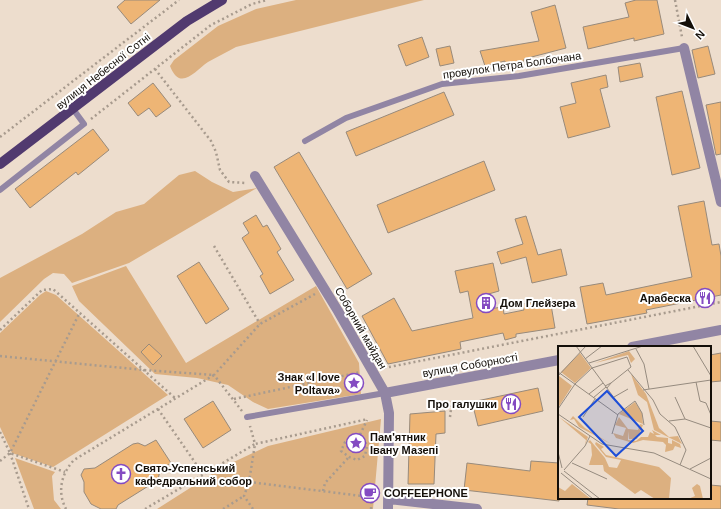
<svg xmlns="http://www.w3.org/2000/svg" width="721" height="509" font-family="Arial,sans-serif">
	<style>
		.green { fill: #dcb080 }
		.building { fill: #eeb575; stroke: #988a7b }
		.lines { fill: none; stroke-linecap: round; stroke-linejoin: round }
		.path { stroke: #a89b8e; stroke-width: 2.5; stroke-dasharray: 2 3; stroke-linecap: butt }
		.service { stroke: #9185a4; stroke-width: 6 }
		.minor { stroke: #9185a4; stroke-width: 10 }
		.primary { stroke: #513a6f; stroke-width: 10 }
		.labels { text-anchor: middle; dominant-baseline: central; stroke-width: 4; stroke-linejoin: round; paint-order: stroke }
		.street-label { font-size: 11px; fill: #140f09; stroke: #fff }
		.poi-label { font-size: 11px; font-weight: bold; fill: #140f09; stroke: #fff; text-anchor: start }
		.inset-road { fill: none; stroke: #968b7f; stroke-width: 1 }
		.view { fill: #1d4ed8; fill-opacity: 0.15; stroke: #1d4ed8; stroke-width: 2 }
		.inset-edge { fill: none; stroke: #140f09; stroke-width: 2 }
	</style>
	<rect width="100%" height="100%" fill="#edddcd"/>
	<path class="green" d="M296 0H424L236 47C227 52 217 57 208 62 195 71 180 92 170 66L174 60 218 26 256 9Z
		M195 171 212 182 233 192 257 188 129 263 72 283 64 274 53 273 44 279 0 322V278L82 234 116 212 144 204 179 175Z
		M126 266 186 363 316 286 359 363 361 394 268 409 253 402 228 385 197 378 155 374 79 301 72 286Z
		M46 291 56 295 168 395 53 467 12 453 0 427V333L40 295Z
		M381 419 373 509H157L223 467 268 446Z
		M15 458 55 472 52 476 54 500 61 509H34Z"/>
	<path class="building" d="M125 0H160L131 24 117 7Z
		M636 0H657L664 34 634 41V38L588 49 583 27 629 17 625 3Z
		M555 5 566 48 524 59V61L505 65V61L485 66 480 51 539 41 531 12Z
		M422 37 429 57 406 66 398 45Z
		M450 46 454 63 440 66 436 49Z
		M708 46 715 74 698 78 692 50Z
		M640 63 643 77 620 82 618 67Z
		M606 75 608 87 600 89 610 127 568 138 560 107 576 103 571 83Z
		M153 83 171 106 156 117 149 108 138 116 128 103Z
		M682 91 700 168 672 175 656 97Z
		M444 92 454 115 356 156 346 132Z
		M721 102V154L716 155 706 105Z
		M93 129 109 150 78 175 76 172 30 208 15 189Z
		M299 152 372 274 347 289 274 167Z
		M484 161 495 190 388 233 377 205Z
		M704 201 712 245 719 244 721 256V295L646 310 647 313 587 324 580 287 603 283 606 295 692 277 678 206Z
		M256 215 263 227 267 225 281 249 277 252 294 280 270 294 260 276 263 274 242 238 249 233 243 223Z
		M526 216 538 255 561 249 567 275 532 283 526 257 501 264 497 252 523 244 515 219Z
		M199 262 229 309 206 324 177 276Z
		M493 263 499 291 485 295 488 309 503 307 504 314 524 310 523 304 550 299 555 328 516 334V337L505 340 503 333 460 342 461 349 388 364 362 316 394 298 412 331 473 318 468 291 460 293 455 271Z
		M149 344 162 356 153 365 141 352Z
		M721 353V381L710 382V355Z
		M538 388 543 411 478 426 472 402Z
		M213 401 231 430 203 448 184 419Z
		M445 411V433L436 434 434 484H408L410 414Z
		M710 421 721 422V441L710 440Z
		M156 440 171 463 160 470 158 480 118 505 116 509H101L91 504 84 492V482L81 475 84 469 95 468 133 444 138 443 145 446Z
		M531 461 559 463V501L464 490 467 463 530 471Z
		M710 485 721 486V509H619L587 505 588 498H710Z"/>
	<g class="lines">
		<path class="path" d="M675 0 682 37
			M155 69 211 141 216 152 220 170 229 182 246 183
			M91 119 211 25 252 4 267 0
			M0 137 179 0
			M214 246 260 324
			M0 330 42 290 53 289 175 398
			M0 356 144 370 214 375 74 460C61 474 57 492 66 509
			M384 368 721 302
			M234 399 361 372
			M158 409 203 474
			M242 411 214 375 260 324 315 294
			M450 417 452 401
			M0 432 10 453 65 472
			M352 437 364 440 367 446 365 456 357 460 349 457 341 451 345 442Z
			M358 439 367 420
			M10 453 29 509
			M0 461 10 453 80 312
			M249 482 378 498
			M323 491 325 483 349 457
			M145 509 255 444 250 426
			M223 509 244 496
			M253 509 244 496 249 482 255 444 368 419
			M371 509 372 497"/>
		<path class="service" d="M305 141 346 118 442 84 519 76 684 48
			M0 190 84 124 73 109
			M247 417 385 393"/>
		<path class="minor" d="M684 48 721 202
			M255 176 338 311 385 393 389 413 388 509
			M632 347 721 330
			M385 393 559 360
			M389 499 477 509"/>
		<path class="primary" d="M0 164 187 21 222 0"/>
	</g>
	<defs>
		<symbol id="restaurant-ring" viewBox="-11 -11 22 22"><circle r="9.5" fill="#fff" stroke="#844bc2" stroke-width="1.5"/><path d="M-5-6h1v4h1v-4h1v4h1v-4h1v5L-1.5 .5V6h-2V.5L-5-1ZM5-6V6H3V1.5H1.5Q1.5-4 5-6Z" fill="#844bc2"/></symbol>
		<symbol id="building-ring" viewBox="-11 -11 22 22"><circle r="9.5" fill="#fff" stroke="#844bc2" stroke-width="1.5"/><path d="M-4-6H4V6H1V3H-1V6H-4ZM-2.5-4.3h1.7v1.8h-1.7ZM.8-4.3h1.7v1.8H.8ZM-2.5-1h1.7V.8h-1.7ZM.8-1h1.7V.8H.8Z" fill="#844bc2"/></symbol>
		<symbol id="sight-ring" viewBox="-11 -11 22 22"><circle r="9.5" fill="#fff" stroke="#844bc2" stroke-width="1.5"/><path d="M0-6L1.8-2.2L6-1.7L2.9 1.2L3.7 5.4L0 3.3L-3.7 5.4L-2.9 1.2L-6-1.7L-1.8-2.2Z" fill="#844bc2"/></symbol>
		<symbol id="church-ring" viewBox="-11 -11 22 22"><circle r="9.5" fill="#fff" stroke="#844bc2" stroke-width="1.5"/><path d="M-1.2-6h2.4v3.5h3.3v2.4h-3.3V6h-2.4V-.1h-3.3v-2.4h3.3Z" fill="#844bc2"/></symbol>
		<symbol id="cafe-ring" viewBox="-11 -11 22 22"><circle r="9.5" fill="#fff" stroke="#844bc2" stroke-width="1.5"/><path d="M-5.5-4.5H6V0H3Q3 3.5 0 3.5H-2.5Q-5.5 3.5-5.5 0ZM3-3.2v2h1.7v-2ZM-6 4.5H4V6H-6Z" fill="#844bc2"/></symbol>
	</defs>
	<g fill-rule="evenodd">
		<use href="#restaurant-ring" x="694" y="287" width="22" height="22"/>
		<use href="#building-ring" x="475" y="292" width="22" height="22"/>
		<use href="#sight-ring" x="343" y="372" width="22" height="22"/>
		<use href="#restaurant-ring" x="500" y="393" width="22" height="22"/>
		<use href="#sight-ring" x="345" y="432" width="22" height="22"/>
		<use href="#church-ring" x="110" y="463" width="22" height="22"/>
		<use href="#cafe-ring" x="359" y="482" width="22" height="22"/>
	</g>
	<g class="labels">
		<g class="street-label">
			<text transform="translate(512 65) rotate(-8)">провулок Петра Болбочана</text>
			<text transform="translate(103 71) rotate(-38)">вулиця Небесної Сотні</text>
			<text transform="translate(361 328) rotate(60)">Соборний майдан</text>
			<text transform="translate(470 365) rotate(-10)">вулиця Соборності</text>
		</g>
		<g class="poi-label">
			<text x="691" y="298" text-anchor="end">Арабеска</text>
			<text x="500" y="303">Дом Глейзера</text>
			<text x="340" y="377" text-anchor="end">Знак «I love<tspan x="340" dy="13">Poltava»</tspan></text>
			<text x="497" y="404" text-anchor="end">Про галушки</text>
			<text x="370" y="437">Пам'ятник<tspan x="370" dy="13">Івану Мазепі</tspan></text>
			<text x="135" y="468">Свято-Успенський<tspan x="135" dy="13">кафедральний собор</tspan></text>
			<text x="384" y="493">COFFEEPHONE</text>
		</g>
	</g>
	<g transform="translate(558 346)">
		<rect width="153" height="153" fill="#edddcd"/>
		<path d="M71 5 77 13 73 17 70 9 37 17ZM22 7 33 22 17 37 3 26ZM73 28 88 48 101 82 111 91 120 90 124 98 96 84 89 56 80 49ZM1 30 14 40 0 62V32ZM77 56 84 67 85 78 61 68ZM15 70 27 82 53 98 21 81 16 73 12 74ZM1 71 30 91 27 99 28 94ZM61 71 70 83 80 84 82 78 85 79 79 93H71L70 85V94L78 95 83 91H90L92 86 96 88 94 84 103 89H97L99 91 110 92V97L114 98V94L122 98 123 102 117 100 115 104 107 106 108 99 105 96 85 94 75 97 58 92 55 87 65 90 68 82 57 79ZM32 94 47 112 51 121 59 122 63 114 48 111 37 98 38 96 46 101 43 103 48 109 101 121 113 132 111 153H97L83 144 77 148 46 125 45 119H31L34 109 33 98 30 96ZM14 138 33 153H0V141L7 145ZM139 138 142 140 145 153H130L137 150 134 142Z" fill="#dcb080"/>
		<path class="inset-road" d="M18 0 65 64M135 0 153 30M78 3 86 18 91 43M27 13 44 0M31 17 85 0M70 24 95 54 102 68 117 81 128 104 122 119M0 26 60 69M0 30 28 0M138 36 142 55 148 57 153 69M47 40 53 37 49 42M85 44 153 34M31 48 45 37M56 51 70 43M117 51 127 73M35 52 48 41M0 63 17 38 34 22 69 11 73 21 53 37M0 68 44 98 96 107 153 133M25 71 37 53M111 75 127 73 153 82M153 84V99M54 88 60 68 77 55 84 67 86 79M0 106 4 122M14 117 49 133M132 123 153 112M6 124 27 100 32 90M6 125 42 153M3 127 35 153"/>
		<path class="view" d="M49 45 85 85 58 110 21 71Z"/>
		<rect width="153" height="153" class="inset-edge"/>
	</g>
	<g transform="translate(693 28) rotate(133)" stroke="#ffffff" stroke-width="3" paint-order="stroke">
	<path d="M0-3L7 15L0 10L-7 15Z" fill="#140f09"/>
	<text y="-6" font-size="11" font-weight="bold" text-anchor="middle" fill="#140f09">N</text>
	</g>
</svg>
